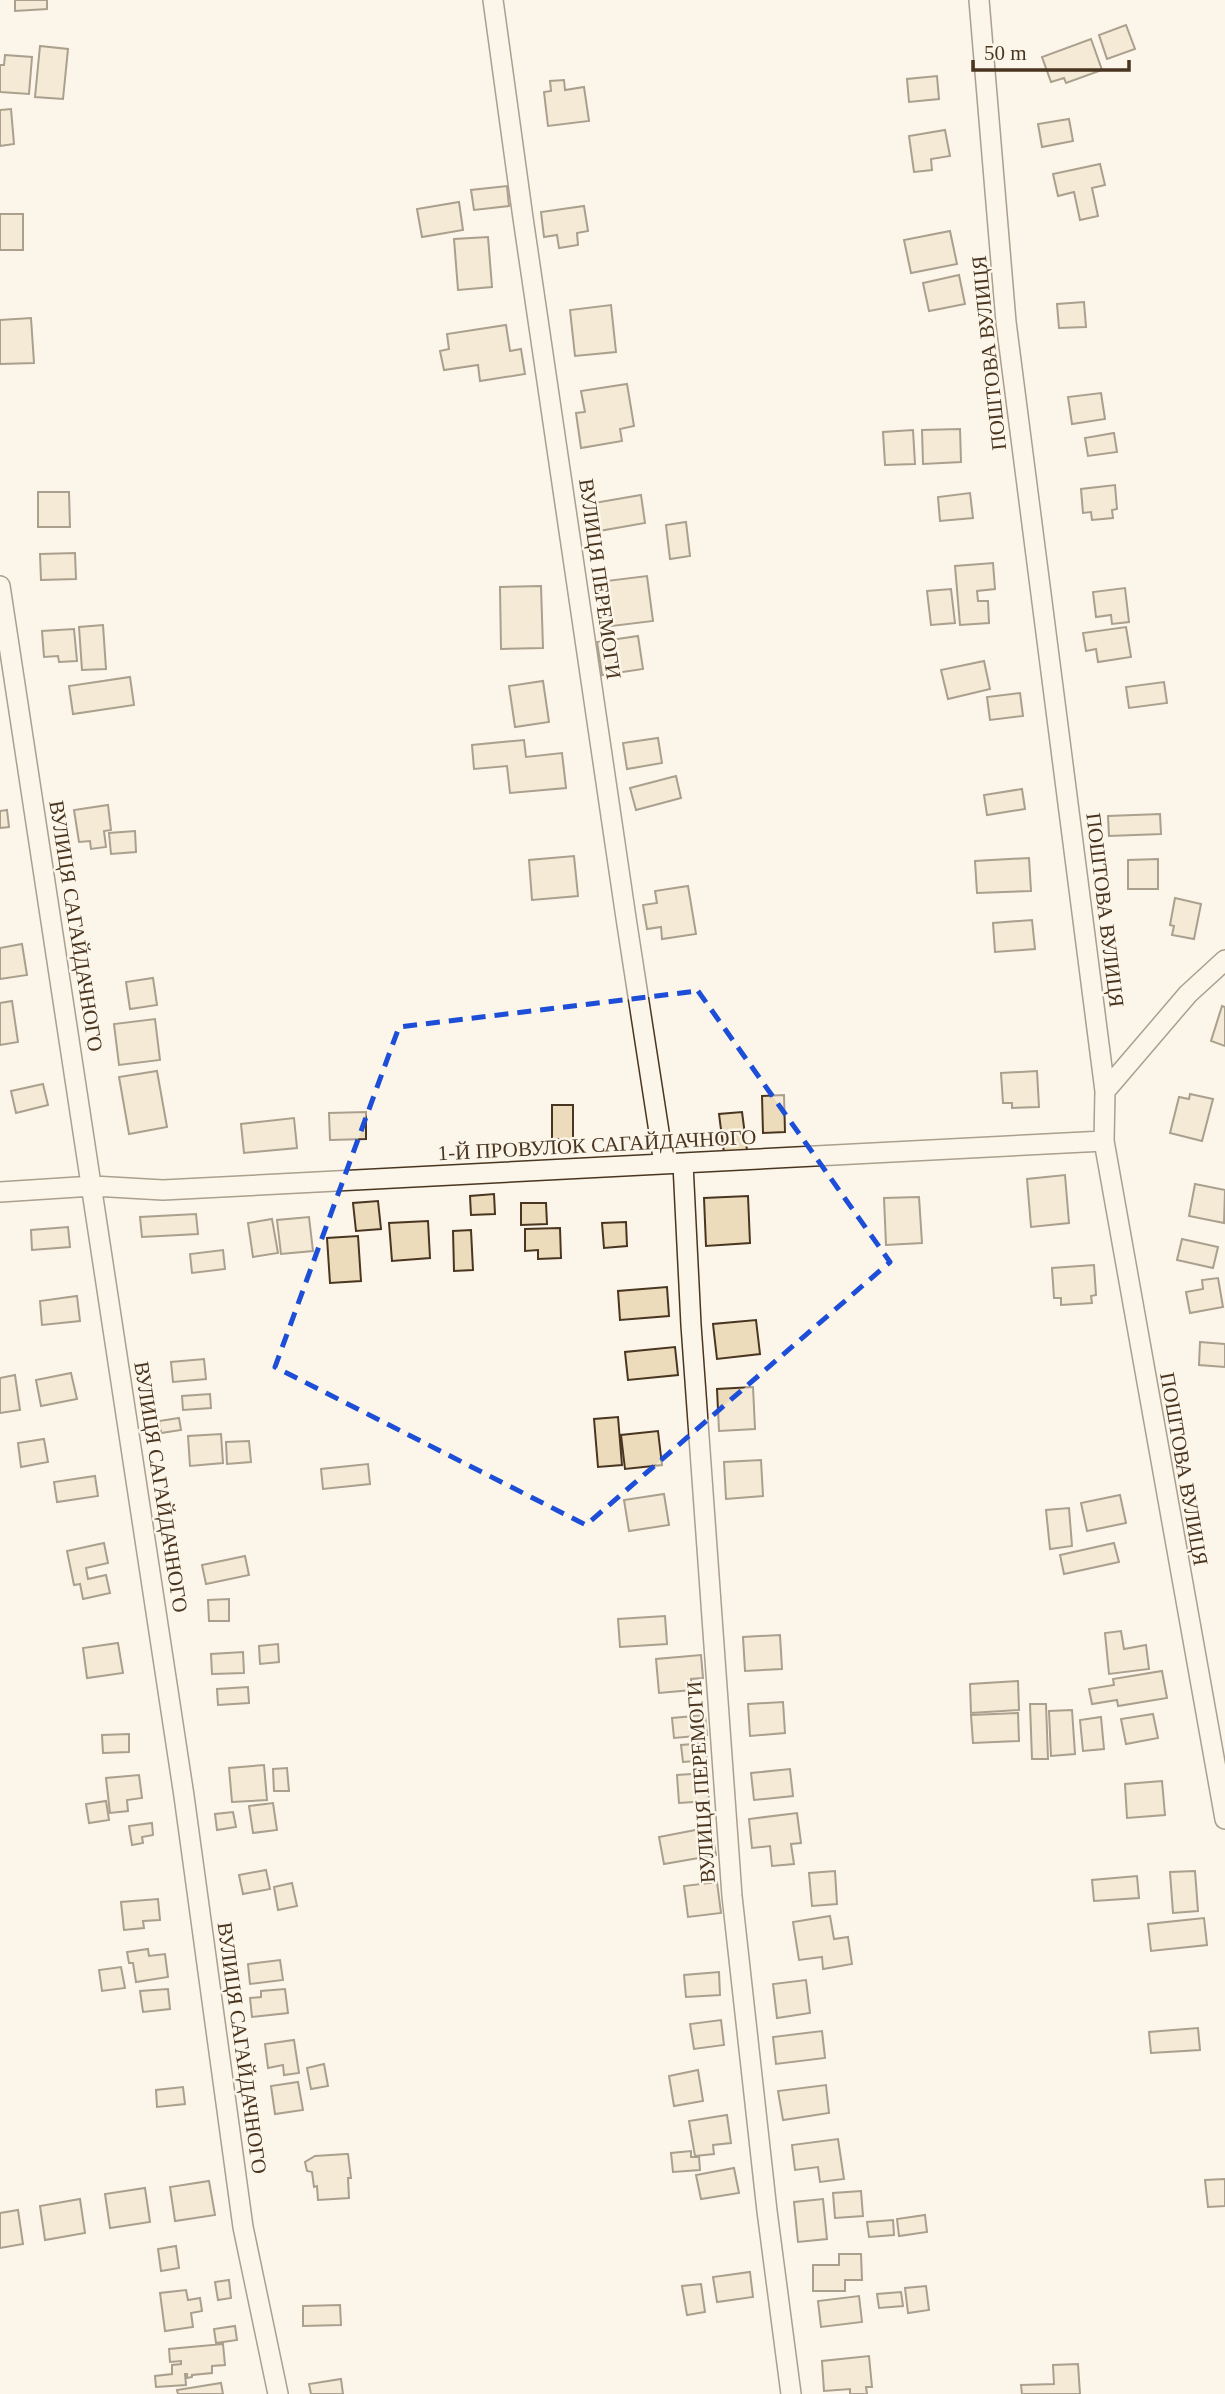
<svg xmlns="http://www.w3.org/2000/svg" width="1225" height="2394" font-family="Georgia,serif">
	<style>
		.building { fill: #ecdcbc; stroke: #4a3520; stroke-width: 2 }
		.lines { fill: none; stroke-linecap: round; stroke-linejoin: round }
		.street-casing { stroke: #4a3520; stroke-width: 22 }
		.street { stroke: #fbf6e9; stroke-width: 19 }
		.marked { fill: none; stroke: #1d4ed8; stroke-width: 5; stroke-dasharray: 14 9; stroke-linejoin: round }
		.labels { text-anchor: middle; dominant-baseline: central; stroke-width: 5; stroke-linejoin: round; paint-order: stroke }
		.street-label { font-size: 21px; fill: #4a3520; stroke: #fbf6e9 }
	</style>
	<rect width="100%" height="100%" fill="#fbf6e9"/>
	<path class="building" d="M15 0H47V9L15 11Z
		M1126 25 1135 49 1107 59 1099 35Z
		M1091 39 1102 70 1066 83 1064 78 1051 82 1042 57Z
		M40 46 68 49 63 99 35 97Z
		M5 55 32 57 29 94 0 92V65H4Z
		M937 76 939 99 909 102 907 79Z
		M564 80 565 90 584 87 589 121 548 126 544 92 551 91 550 81Z
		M11 109 14 144 0 146V110Z
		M1069 119 1073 141 1042 147 1038 124Z
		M945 130 950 156 931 159 932 170 914 172 909 136Z
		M1100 164 1105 185 1092 188 1098 216 1080 220 1074 192 1058 196 1053 174Z
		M507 186 509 206 474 210 471 190Z
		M459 202 463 230 422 237 417 209Z
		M584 206 588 231 577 233 578 245 559 248 557 235 544 237 541 212Z
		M0 214H23V250H0Z
		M950 231 957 264 911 273 904 240Z
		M488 237 492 287 458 290 454 239Z
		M959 275 965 304 929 311 923 283Z
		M1084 302 1086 327 1059 328 1057 304Z
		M611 305 616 352 575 356 570 310Z
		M31 318 34 363 0 364V320Z
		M506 325 510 351 521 349 525 374 480 381 478 365 444 370 440 351 449 349 447 334Z
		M627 384 634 426 620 429 622 441 581 448 576 413 585 412 581 391Z
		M1101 393 1105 419 1072 424 1068 397Z
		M960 429 961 462 923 464 922 430Z
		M913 430 915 464 885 465 883 432Z
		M1114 433 1117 452 1088 456 1085 438Z
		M1115 485 1117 509 1112 510 1113 518 1092 520 1091 512 1083 513 1081 489Z
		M38 492H69L70 527H38Z
		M970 493 973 518 940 521 938 497Z
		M641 495 645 523 599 531 594 503Z
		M686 522 690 556 670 559 666 525Z
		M75 553 76 579 41 580 40 554Z
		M993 563 995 589 977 591 978 601H988L989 623 960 625 955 566Z
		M647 576 653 621 604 627 598 582Z
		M541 586 543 648 501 649 500 587Z
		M1125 588 1129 622 1112 624 1111 615 1096 617 1093 592Z
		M951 589 955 623 931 625 927 591Z
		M103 625 106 669 82 670 79 627Z
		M1126 627 1131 657 1098 662 1096 649 1086 651 1083 633Z
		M74 629 77 661 59 662 58 656 44 657 42 631Z
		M638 636 643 669 602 675 597 642Z
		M984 661 990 689 948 699 941 670Z
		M130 677 134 705 73 714 69 686Z
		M543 681 549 722 515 727 509 686Z
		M1164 682 1167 703 1129 708 1126 687Z
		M1020 693 1023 716 990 720 987 697Z
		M658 738 662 763 627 769 623 743Z
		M524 740 526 757 562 753 566 788 510 793 507 766 474 769 472 745Z
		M676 776 681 798 636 810 630 788Z
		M1022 789 1025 809 987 815 984 795Z
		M108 805 111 830 104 831 106 847 91 849 90 841 79 842 74 810Z
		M7 810 9 827 0 828V811Z
		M1160 814 1161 834 1109 836 1108 816Z
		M135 831 136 852 111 854 109 833Z
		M574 856 578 896 532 900 529 860Z
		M1029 858 1031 891 977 893 975 861Z
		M1158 859V889H1128V860Z
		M688 886 696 934 662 939 661 927 647 929 643 905 657 903 655 891Z
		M1175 898 1201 904 1194 939 1172 935 1174 926 1170 925Z
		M1032 920 1035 949 995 952 993 923Z
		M22 944 27 975 0 979V948Z
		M153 978 157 1005 130 1009 126 982Z
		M12 1001 18 1042 0 1045V1003Z
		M1222 1006 1225 1007V1046L1211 1041Z
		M155 1019 160 1060 119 1065 114 1024Z
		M157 1071 167 1127 129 1134 119 1077Z
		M1037 1071 1039 1107 1012 1108V1103H1003L1001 1073Z
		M43 1084 48 1105 16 1113 11 1091Z
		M1190 1094 1213 1099 1202 1141 1170 1133 1179 1097 1189 1099Z
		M784 1095 785 1132 763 1133 762 1096Z
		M552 1105H573V1140L552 1139Z
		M366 1112V1139L330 1140 329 1113Z
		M742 1112 747 1150 724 1153 719 1114Z
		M294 1118 297 1148 244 1153 241 1124Z
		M1065 1175 1069 1223 1031 1227 1027 1179Z
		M1195 1184 1225 1190 1224 1223 1189 1216Z
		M494 1194 495 1214 471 1215 470 1196Z
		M748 1196 750 1243 706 1246 704 1198Z
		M919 1197 922 1243 886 1245 884 1198Z
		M378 1201 381 1229 356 1231 353 1203Z
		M521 1203H546L547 1224 521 1225Z
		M196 1214 198 1234 142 1237 140 1217Z
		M309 1217 313 1251 281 1254 277 1220Z
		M272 1219 278 1253 253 1257 248 1223Z
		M428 1221 430 1258 392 1261 389 1223Z
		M626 1222 627 1246 604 1248 602 1223Z
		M68 1227 70 1247 32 1250 31 1230Z
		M560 1228 561 1258 538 1259V1250L525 1251V1229Z
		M471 1230 473 1270 454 1271 453 1231Z
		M358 1236 361 1281 330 1283 327 1238Z
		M1182 1239 1218 1247 1213 1268 1177 1260Z
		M223 1250 225 1269 192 1273 190 1254Z
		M1094 1265 1096 1295 1091 1296 1092 1303 1061 1305V1298H1054L1052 1268Z
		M1218 1278 1223 1307 1190 1313 1186 1292 1203 1289 1202 1280Z
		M667 1287 669 1316 620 1320 618 1291Z
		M77 1296 80 1321 42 1325 40 1301Z
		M756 1320 760 1354 717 1359 713 1324Z
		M1200 1342 1225 1344V1367L1199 1365Z
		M675 1347 678 1375 628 1380 625 1352Z
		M204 1359 206 1379 173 1382 171 1362Z
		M71 1373 77 1399 41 1406 36 1380Z
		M15 1375 20 1410 0 1413V1378Z
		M753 1387 755 1429 719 1431 717 1389Z
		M210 1394 211 1408 183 1410 182 1396Z
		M618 1417 622 1465 598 1467 594 1419Z
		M179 1418 181 1430 161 1433 159 1421Z
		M658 1431 662 1465 625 1469 621 1435Z
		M221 1434 223 1463 190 1466 188 1436Z
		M44 1439 48 1462 21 1467 18 1443Z
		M249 1441 251 1462 227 1464 226 1442Z
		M761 1460 763 1496 726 1499 724 1462Z
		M368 1464 370 1484 323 1489 321 1469Z
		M95 1476 98 1496 57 1502 54 1482Z
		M664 1494 669 1525 629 1531 624 1500Z
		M1120 1495 1126 1523 1087 1531 1081 1503Z
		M1069 1508 1072 1546 1050 1549 1046 1510Z
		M104 1543 108 1563 86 1568 88 1579 106 1575 110 1593 83 1599 80 1584 74 1585 67 1551Z
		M1114 1543 1119 1562 1064 1574 1060 1555Z
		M245 1556 249 1575 206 1584 202 1565Z
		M229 1599V1621H209L208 1600Z
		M665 1616 667 1644 620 1647 618 1619Z
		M1121 1631 1124 1649 1146 1645 1149 1669 1109 1674 1105 1633Z
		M780 1635 782 1669 745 1671 743 1637Z
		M118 1643 123 1673 87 1678 83 1648Z
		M278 1644 279 1662 260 1664 259 1646Z
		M243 1652 244 1673 212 1674 211 1654Z
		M701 1655 703 1678 691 1679 692 1690 659 1693 656 1659Z
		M1162 1671 1167 1698 1118 1706 1117 1700 1092 1704 1089 1689 1114 1685 1113 1679Z
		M1018 1681 1019 1710 971 1713 970 1684Z
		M248 1687 249 1703 218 1705 217 1689Z
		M783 1702 785 1733 750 1736 748 1704Z
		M1030 1704H1046L1048 1759H1032Z
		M1072 1710 1075 1754 1051 1756 1049 1711Z
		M1018 1713 1019 1741 973 1743 971 1715Z
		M1153 1714 1158 1738 1126 1744 1121 1719Z
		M705 1715 707 1735 674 1738 672 1718Z
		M1101 1717 1104 1749 1083 1751 1080 1720Z
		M129 1734V1752L103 1753 102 1735Z
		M705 1743 707 1760 683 1762 681 1745Z
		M264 1765 267 1800 232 1802 229 1768Z
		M287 1768 289 1791H274L273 1769Z
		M790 1769 793 1796 754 1800 751 1773Z
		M707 1773 709 1801 679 1803 677 1775Z
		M139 1775 142 1798 127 1800 128 1811 110 1813 106 1778Z
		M1162 1781 1165 1815 1127 1818 1125 1784Z
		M106 1801 109 1820 89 1823 86 1804Z
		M273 1803 277 1830 253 1833 249 1806Z
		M233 1812 236 1827 217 1830 215 1814Z
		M797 1813 801 1843 791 1844 794 1864 772 1866 770 1846 752 1848 749 1819Z
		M152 1823 153 1835 142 1837 143 1843 132 1845 129 1826Z
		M711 1827 716 1855 664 1864 659 1837Z
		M266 1870 270 1889 243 1894 239 1875Z
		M835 1871 837 1904 812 1906 809 1873Z
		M1195 1871 1198 1911 1173 1913 1170 1872Z
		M1137 1876 1139 1898 1094 1901 1092 1880Z
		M717 1882 721 1913 688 1917 684 1886Z
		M292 1883 297 1906 278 1910 274 1887Z
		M158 1899 160 1920 143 1921 144 1928 124 1930 121 1902Z
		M830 1916 834 1939 848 1937 852 1964 823 1969 822 1957 799 1960 793 1922Z
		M1204 1918 1207 1945 1151 1951 1148 1924Z
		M148 1949 149 1956 165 1954 168 1977 136 1982 133 1963H129L127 1952Z
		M280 1960 283 1980 250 1984 248 1964Z
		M121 1967 125 1988 102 1991 99 1970Z
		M719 1972 720 1995 686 1997 684 1975Z
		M806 1980 810 2013 777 2018 773 1984Z
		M168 1989 170 2009 143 2012 140 1991Z
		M285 1989 288 2013 252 2017 250 1998 261 1997V1991Z
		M721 2020 724 2045 694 2049 690 2024Z
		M1198 2028 1200 2050 1151 2053 1149 2032Z
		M822 2031 825 2058 776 2064 773 2037Z
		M294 2040 299 2073 284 2075 283 2065 268 2068 265 2044Z
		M324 2064 328 2086 311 2089 307 2068Z
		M698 2070 703 2101 674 2106 669 2076Z
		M298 2082 303 2110 275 2114 271 2086Z
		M826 2085 829 2113 783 2120 778 2091Z
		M183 2087 185 2104 157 2107 156 2090Z
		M727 2115 731 2143 713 2145 714 2154 695 2156 689 2121Z
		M838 2139 844 2179 820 2182 818 2167 795 2170 792 2145Z
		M691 2151V2157H699L700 2170 673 2172 671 2153Z
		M346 2154H348L351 2178H348L349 2198 318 2200 317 2186 314 2187 312 2172 307 2171 305 2162 315 2156Z
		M734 2168 739 2193 701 2199 696 2175Z
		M1225 2179V2206L1208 2207 1205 2180Z
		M209 2181 215 2215 175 2221 170 2187Z
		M145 2188 150 2222 110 2228 105 2194Z
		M861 2191 863 2216 835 2218 833 2193Z
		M80 2199 85 2233 45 2240 40 2206Z
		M823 2199 827 2239 798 2242 794 2202Z
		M18 2210 23 2244 0 2248V2213Z
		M925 2215 927 2232 899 2236 897 2219Z
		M893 2220 894 2235 869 2237 867 2222Z
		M176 2246 179 2268 161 2271 158 2249Z
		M839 2254H861L862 2280H845V2291H813V2265H839Z
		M750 2272 753 2297 717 2302 713 2277Z
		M229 2280 231 2298 218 2300 215 2282Z
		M701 2284 705 2312 687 2315 682 2286Z
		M926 2286 929 2310 908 2313 905 2288Z
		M186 2290 188 2300 200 2298 202 2311 191 2313 193 2327 165 2331 160 2293Z
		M901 2292 903 2306 879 2308 877 2294Z
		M859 2296 862 2322 821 2327 818 2301Z
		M340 2305 341 2325 303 2326V2306Z
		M235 2326 237 2340 216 2343 214 2329Z
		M223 2344 225 2365 212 2366V2373L192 2375V2377L187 2378V2374H185L186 2385 156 2387 155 2376 172 2374V2365L181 2364V2361L170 2362 169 2349Z
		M869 2356 872 2387H866L867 2394H850V2389L824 2391 822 2361Z
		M1078 2364 1080 2394H1022L1021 2385 1054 2384 1053 2365Z
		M341 2379 343 2394H311L309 2384Z
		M221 2383 223 2394H178L177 2390Z"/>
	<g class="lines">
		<defs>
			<path id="street" d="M493 0 523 218 626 918 664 1164
				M979 0 1006 322 1105 1091 1104 1141 1225 1819
				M0 586 184 1796 243 2227 278 2394
				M1105 1091 1188 994 1225 960
				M683 1164 691 1325 732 1896 767 2211 791 2394
				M0 1192 93 1186 163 1190 1104 1141"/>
		</defs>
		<use href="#street" class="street-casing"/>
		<use href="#street" class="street"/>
	</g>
	<path d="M0 0H1225V2394H0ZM698 991 890 1262 586 1525 275 1367 399 1027Z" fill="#fbf6e9" fill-opacity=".55" fill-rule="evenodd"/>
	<path class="marked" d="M698 991 890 1262 586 1525 275 1367 399 1027Z"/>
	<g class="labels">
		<g class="street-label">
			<text transform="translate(989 353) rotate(-96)">ПОШТОВА ВУЛИЦЯ</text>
			<text transform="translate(600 579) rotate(82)">ВУЛИЦЯ ПЕРЕМОГИ</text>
			<text transform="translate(1105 910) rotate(83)">ПОШТОВА ВУЛИЦЯ</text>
			<text transform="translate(76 926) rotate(81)">ВУЛИЦЯ САГАЙДАЧНОГО</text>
			<text transform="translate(597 1145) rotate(-3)">1-Й ПРОВУЛОК САГАЙДАЧНОГО</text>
			<text transform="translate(1184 1469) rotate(80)">ПОШТОВА ВУЛИЦЯ</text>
			<text transform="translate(161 1487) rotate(81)">ВУЛИЦЯ САГАЙДАЧНОГО</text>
			<text transform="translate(701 1782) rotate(-94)">ВУЛИЦЯ ПЕРЕМОГИ</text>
			<text transform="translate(242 2048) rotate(82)">ВУЛИЦЯ САГАЙДАЧНОГО</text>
		</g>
	</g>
	<path d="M973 60v10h156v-10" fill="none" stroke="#4a3520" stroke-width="3.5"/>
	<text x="984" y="60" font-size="21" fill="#4a3520" stroke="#fbf6e9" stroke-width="5" paint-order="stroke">50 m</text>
</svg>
